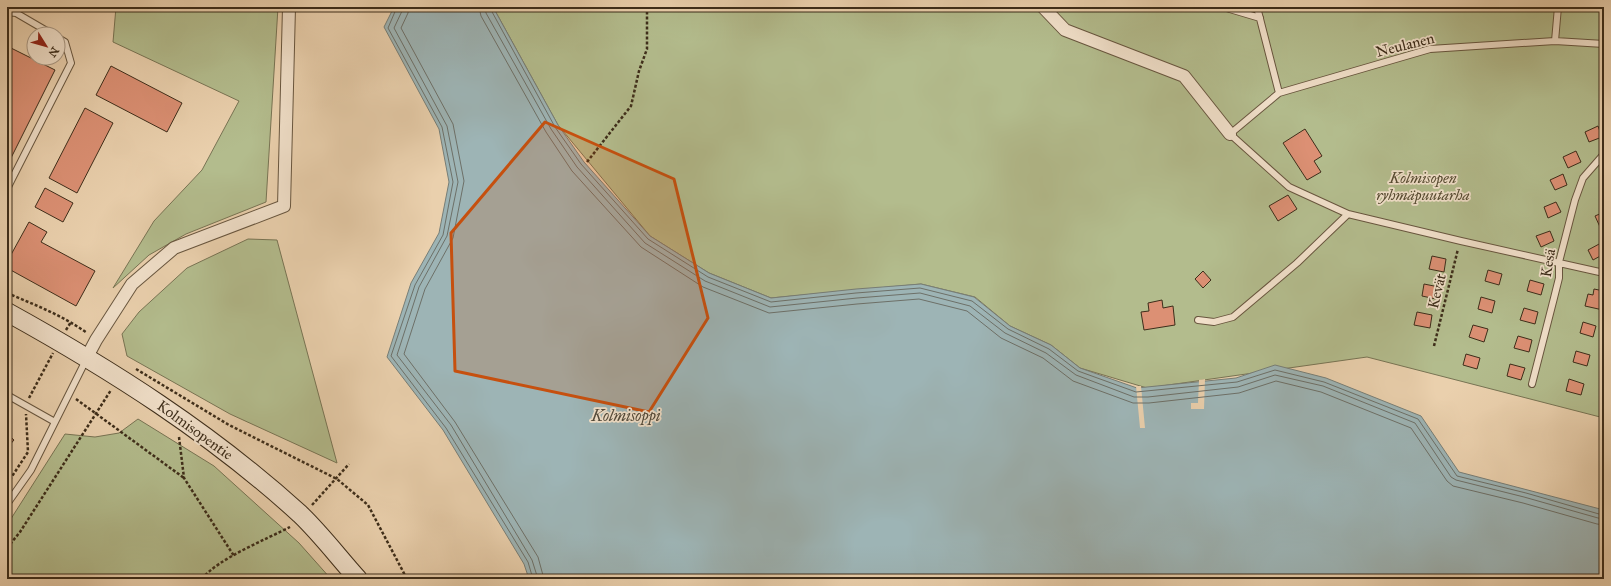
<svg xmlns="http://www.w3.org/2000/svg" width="1611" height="586" font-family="'IM FELL Great Primer',serif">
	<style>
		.green { fill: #b3bc8d; stroke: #787454 }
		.water { fill: #9db4b5; stroke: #777e77 }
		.pier { fill: #ead0ad }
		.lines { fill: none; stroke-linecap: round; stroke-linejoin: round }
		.shore { stroke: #6d7068; stroke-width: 1 }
		.building { fill: #dc9074; stroke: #3d2d1a }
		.service-casing { stroke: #68563f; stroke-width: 8 }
		.minor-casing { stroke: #68563f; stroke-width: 14 }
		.secondary-casing { stroke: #3d2d1a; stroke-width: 20 }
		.path { stroke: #3d2d1a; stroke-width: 2.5; stroke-dasharray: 3 2; stroke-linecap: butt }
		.service { stroke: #f1e0ca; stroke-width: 6 }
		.minor { stroke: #f1e0ca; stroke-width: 12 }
		.secondary { stroke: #f1e0ca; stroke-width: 18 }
		.marked { fill: #c6500f; fill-opacity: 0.2; stroke: #c6500f; stroke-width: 3; stroke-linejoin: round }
		.labels { text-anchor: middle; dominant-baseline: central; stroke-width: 3.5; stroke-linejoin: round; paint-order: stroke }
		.street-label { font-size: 15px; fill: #3d2d1a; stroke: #f1e0ca }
		.park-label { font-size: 15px; font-style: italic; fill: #554a31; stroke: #f1e0ca }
		.water-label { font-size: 16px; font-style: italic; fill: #504839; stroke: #f1e0ca }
	</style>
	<rect width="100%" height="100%" fill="#ead0ad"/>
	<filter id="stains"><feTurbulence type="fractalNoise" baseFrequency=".005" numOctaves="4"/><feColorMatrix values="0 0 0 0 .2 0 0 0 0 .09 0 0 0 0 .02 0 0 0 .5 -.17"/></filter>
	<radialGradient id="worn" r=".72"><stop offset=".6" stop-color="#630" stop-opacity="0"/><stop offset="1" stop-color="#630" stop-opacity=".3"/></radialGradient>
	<path class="green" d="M116 7H278L266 202 186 234 149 255 113 288 154 221 202 170 239 101 113 42Z
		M493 7H1604V418L1367 357 1147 388 1080 368 1051 345 1010 326 975 297 921 284 771 298 709 273 650 236 558 125Z
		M248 239 277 240 337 463 230 414 127 356 122 334 139 312 187 268Z
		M138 419 214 466 299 543 331 579H7V525L65 434 95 437 119 433Z"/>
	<path class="water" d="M394 7H493L558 125 584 162 650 236 709 273 771 298 856 289 921 284 974 297 1010 326 1051 345 1080 368 1137 388 1236 378 1275 365 1326 378 1421 416 1459 472 1604 510V579H529L524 564 443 430 387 357 411 283 439 233 449 182 439 129 384 27Z"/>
	<path class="pier" d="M1205 379 1204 409H1191V403H1198L1199 380Z
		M1136 386H1141L1145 428H1140Z"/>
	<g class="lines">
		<path class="shore" d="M397 7 388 28 442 127 453 182 443 235 415 285 391 356 446 428 528 562 533 579
			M402 7V11L394 28 447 126 458 182 447 236 419 287 397 355 451 425 532 560 538 579
			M409 7 408 13 401 28 453 124 464 181 453 238 425 289 404 354 455 422 538 557 544 579
			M479 7 481 16 546 132 572 171 641 247 703 287 769 313 857 304 919 299 967 311 1001 338 1043 358 1073 381 1133 403H1149L1239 393 1276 381 1321 392 1411 428 1447 481 1453 486 1523 503 1597 524 1604 525
			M485 7 486 13 551 129 577 167 645 243 705 281 770 307 857 298 920 293 970 306 1005 333 1046 353 1076 375 1134 397H1148L1238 387 1275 375 1323 386 1415 423 1451 477 1456 480 1524 497 1598 518 1604 519
			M490 7 491 10 555 127 581 164 648 239 708 277 771 302 856 293 920 288 972 301 1008 329 1049 349 1078 371 1136 392 1237 382 1275 370 1324 382 1418 419 1457 476 1526 493 1599 514 1604 513"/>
	</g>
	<path class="building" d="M31 7H99V9H31Z
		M7 46 55 70 11 158 7 156Z
		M111 66 182 103 167 132 96 95Z
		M85 108 113 123 77 193 49 178Z
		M1598 126 1602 137 1589 142 1585 132Z
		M1305 129 1322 156 1314 161 1321 172 1307 180 1283 143Z
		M1576 151 1581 162 1568 168 1563 157Z
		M1563 174 1567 185 1555 190 1550 180Z
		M45 188 73 203 63 222 35 207Z
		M1288 195 1297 209 1278 221 1269 206Z
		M1556 202 1561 212 1548 218 1544 207Z
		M1604 212V225L1600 227 1595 216Z
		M29 222 47 232 41 242 95 271 76 306 7 268V262Z
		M1550 231 1554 241 1541 247 1536 236Z
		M1601 243 1604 248V254L1593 260 1588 250Z
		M1432 256 1446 259 1444 272 1429 269Z
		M1488 270 1502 274 1499 285 1485 281Z
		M1203 271 1211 280 1203 288 1195 279Z
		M1530 280 1544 284 1541 295 1527 291Z
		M1424 284 1439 287 1436 299 1422 296Z
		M1594 289 1604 291 1603 310 1585 306 1588 294 1593 295Z
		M1481 297 1495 301 1492 313 1478 309Z
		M1162 300 1163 308 1173 306 1175 325 1144 330 1141 312 1149 311 1148 303Z
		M1524 308 1538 312 1535 324 1520 320Z
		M1417 312 1432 315 1430 328 1414 325Z
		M1583 322 1596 326 1593 337 1580 333Z
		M1473 325 1488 329 1484 342 1469 337Z
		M1518 336 1532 340 1529 352 1514 348Z
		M1576 351 1590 355 1587 366 1573 362Z
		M1466 354 1480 358 1477 369 1463 365Z
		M1510 364 1525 368 1521 380 1507 376Z
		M1569 379 1584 384 1581 395 1566 391Z
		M7 434 14 440 7 448Z"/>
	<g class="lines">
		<defs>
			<path id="service" d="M1223 7 1260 18
				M1257 7 1279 93
				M7 12 16 13 52 34
				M1555 41 1558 7
				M7 176 12 179 7 189
				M12 179 71 63 65 42 58 38
				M1348 214 1289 187 1230 134 1279 93 1430 49 1555 41 1604 44
				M1198 320 1214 322 1233 317 1297 263 1348 214 1461 241 1604 273
				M1532 384 1554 298 1559 278V262L1575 200 1583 178 1604 154
				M7 395 55 422
				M7 504 31 470 86 360"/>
			<path id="minor" d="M1043 7 1065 30 1184 76 1230 134
				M87 357 96 340 132 284 174 248 284 206 289 7"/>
			<path id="secondary" d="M7 312C112 370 211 433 300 514 321 534 339 558 358 579"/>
		</defs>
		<use href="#service" class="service-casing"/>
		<use href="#minor" class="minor-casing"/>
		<use href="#secondary" class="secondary-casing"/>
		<path class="path" d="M587 162 631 106 639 71 647 49V7
			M7 293C35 305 62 315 87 333
			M66 330 71 322
			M1434 346 1458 249
			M136 369 229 425 337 479 368 505 407 579
			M29 398 53 353
			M76 399 184 478
			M179 437 184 478 234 556
			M7 484 28 452 26 414
			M312 505 349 464
			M7 548 20 532 111 390
			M202 579C217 559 267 539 290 527"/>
		<use href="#service" class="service"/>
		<use href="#minor" class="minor"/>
		<use href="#secondary" class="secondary"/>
	</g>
	<path class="marked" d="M545 122 674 179 708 318 649 412 455 371 451 233Z"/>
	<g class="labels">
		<g class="street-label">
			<text transform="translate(1405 45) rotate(-14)">Neulanen</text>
			<text transform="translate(1548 263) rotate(-80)">Kesä</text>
			<text transform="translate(1437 291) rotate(-76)">Kevät</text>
			<text transform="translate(195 430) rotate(36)">Kolmisopentie</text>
		</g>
		<g class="park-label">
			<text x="1423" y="178">Kolmisopen<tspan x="1423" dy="17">ryhmäpuutarha</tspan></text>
		</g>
		<g class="water-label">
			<text x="626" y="415">Kolmisoppi</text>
		</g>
	</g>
	<rect width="1611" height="586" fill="none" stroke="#ead0ad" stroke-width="24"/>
	<rect x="8" y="8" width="1595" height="570" fill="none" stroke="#3d2d1a" stroke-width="2"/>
	<rect x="12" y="12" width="1587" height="562" fill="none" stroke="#3d2d1a"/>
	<g transform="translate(46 46) rotate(127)"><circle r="19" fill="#f1e0ca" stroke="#a99884"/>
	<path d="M0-3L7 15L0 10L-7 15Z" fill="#8f2418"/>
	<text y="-6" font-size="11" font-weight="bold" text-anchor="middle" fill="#3d2d1a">N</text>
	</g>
	<rect width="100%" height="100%" filter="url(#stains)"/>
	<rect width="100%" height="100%" fill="url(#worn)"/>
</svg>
